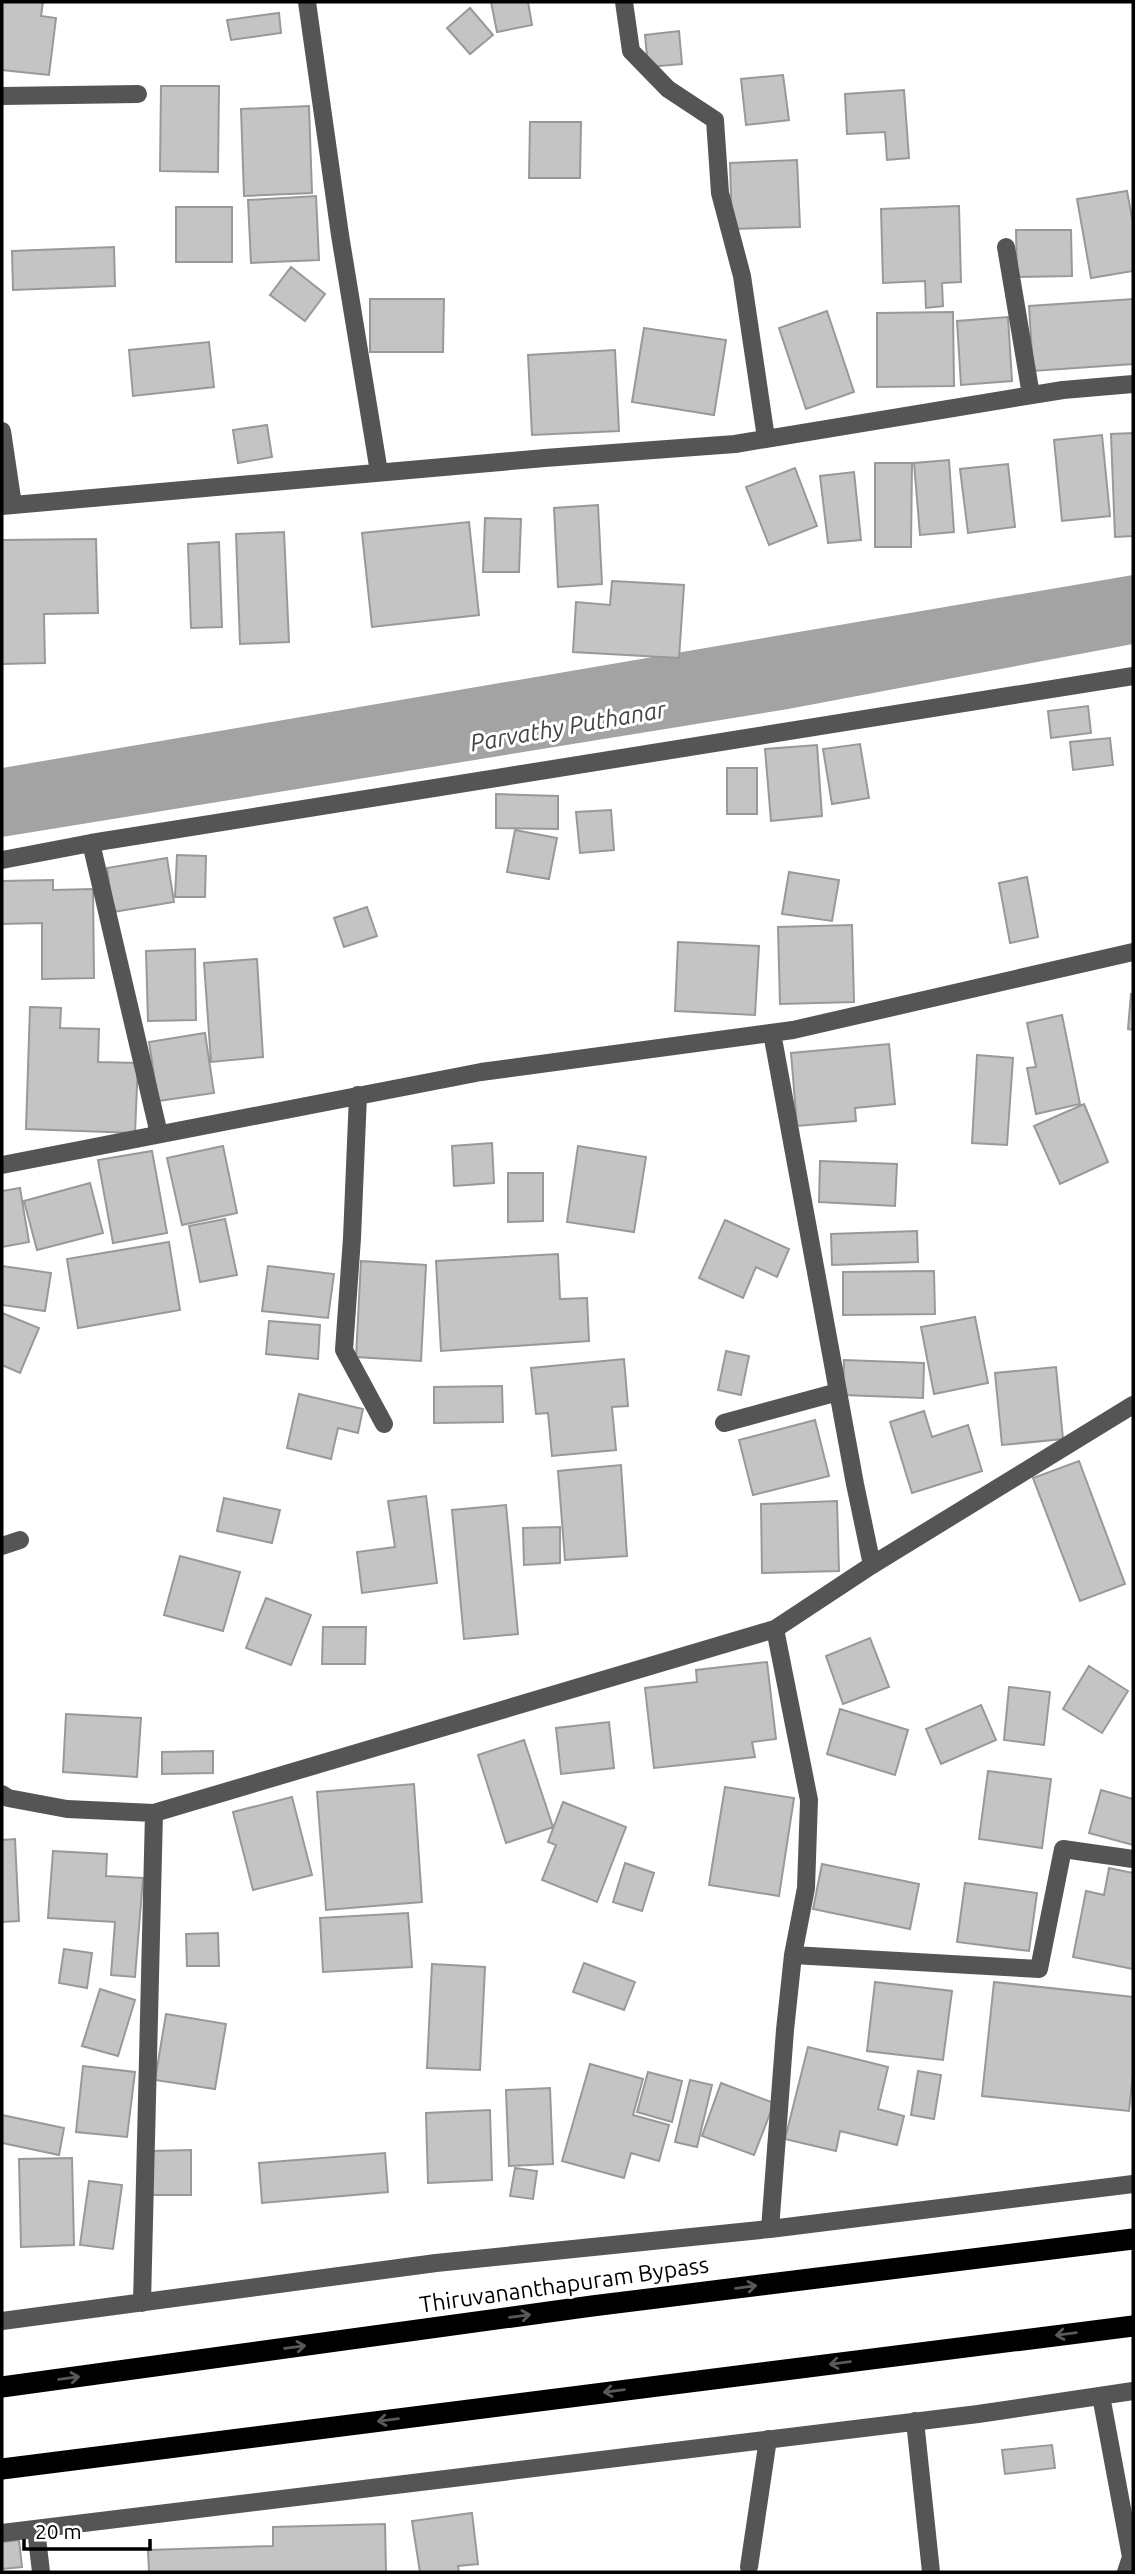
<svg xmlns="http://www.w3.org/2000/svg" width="1135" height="2574" font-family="Ubuntu,sans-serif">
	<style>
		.water { fill: #a3a3a3 }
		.building { fill: #c4c4c4; stroke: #999; stroke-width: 2 }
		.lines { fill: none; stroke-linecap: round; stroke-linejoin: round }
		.minor { stroke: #555; stroke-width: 18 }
		.highway { stroke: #000; stroke-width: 21 }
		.oneway { stroke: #595959 }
		.labels { text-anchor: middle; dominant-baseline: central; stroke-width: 6; stroke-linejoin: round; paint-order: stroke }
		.street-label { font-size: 23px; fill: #000; stroke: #fff }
		.water-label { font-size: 24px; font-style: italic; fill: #444; stroke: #fff }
	</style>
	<rect width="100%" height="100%" fill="#fff"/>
	<path class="water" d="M1133 575V644L788 709 2 837V768Z"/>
	<path class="building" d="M2 2H43L41 16 56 18 49 75 2 70Z
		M491 2H528L532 25 497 32Z
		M470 8 493 35 470 54 447 28Z
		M279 13 281 33 231 40 227 20Z
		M679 31 682 64 648 67 645 35Z
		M783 75 789 120 746 125 741 79Z
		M161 86H219L218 172 160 171Z
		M904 90 909 158 887 160 885 132 847 134 845 94Z
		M309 106 312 193 244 196 241 109Z
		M530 122H581L580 178H529Z
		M797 160 800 227 732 229 730 163Z
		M1127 191 1133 223V271L1091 278 1077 199Z
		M316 196 319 260 251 263 248 200Z
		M959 206 961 282 942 283 943 306 926 308 925 281 883 283 881 209Z
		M176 207H232V262H176Z
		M1016 230H1071L1072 276 1017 277Z
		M114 247 115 286 13 290 12 251Z
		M291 267 325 294 305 321 270 295Z
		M370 299H444L443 352H370Z
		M1133 299V364L1033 371 1029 306Z
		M827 311 854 392 806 409 779 328Z
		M953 312 954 386 877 387V313Z
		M1008 317 1012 381 961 385 957 321Z
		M644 328 726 340 714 415 632 402Z
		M209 342 214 387 133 396 129 350Z
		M615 350 619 431 532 435 528 355Z
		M267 425 272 457 238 463 233 430Z
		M1133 433V536L1115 537 1111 434Z
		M1102 435 1110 516 1062 521 1054 440Z
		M949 460 954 532 920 535 914 463Z
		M875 463H912L911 547H875Z
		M1008 464 1015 527 968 533 960 469Z
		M795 468 817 526 769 545 746 487Z
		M854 472 861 540 828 543 820 476Z
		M598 505 602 584 558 587 554 508Z
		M485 518 521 519 519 572H483Z
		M469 522 479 615 372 627 362 533Z
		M284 532 289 642 240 644 236 534Z
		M96 539 98 613 44 614 45 663 2 664V540Z
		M219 542 222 627 191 628 188 544Z
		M612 581 684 585 679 658 573 652 576 602 610 605Z
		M1088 706 1091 733 1051 738 1048 711Z
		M1110 738 1113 765 1073 770 1070 742Z
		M860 744 869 798 832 804 823 749Z
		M817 745 822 816 771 821 765 749Z
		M727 768H757V814H727Z
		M496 794 558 796V829L496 828Z
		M611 810 614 850 580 853 576 812Z
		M515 830 557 838 549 879 507 872Z
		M177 855 206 856 205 897H175Z
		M167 858 174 902 113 912 107 868Z
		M789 872 839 880 832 921 782 914Z
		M1027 877 1038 937 1010 943 999 883Z
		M53 880V890L93 889 94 978 42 979V923L2 924V881Z
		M367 907 377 936 344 947 334 918Z
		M852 925 854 1002 780 1004 778 927Z
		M678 942 759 946 755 1015 675 1011Z
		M195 949 196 1020 148 1021 146 951Z
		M257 959 263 1057 211 1062 204 963Z
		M1131 994H1133V1030L1128 1029Z
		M30 1007 61 1008 60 1028 99 1029 98 1062 138 1063 135 1133 26 1129Z
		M1062 1015 1080 1104 1036 1114 1027 1068 1036 1067 1027 1023Z
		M205 1033 214 1093 158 1101 149 1042Z
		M889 1044 895 1104 855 1108 856 1121 797 1126 791 1053Z
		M977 1055 1013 1058 1007 1145 972 1143Z
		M1084 1104 1108 1162 1060 1184 1034 1126Z
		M492 1143 494 1183 454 1186 452 1146Z
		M223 1146 237 1213 182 1225 167 1158Z
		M578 1146 646 1157 634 1232 567 1222Z
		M152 1151 167 1233 113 1243 98 1160Z
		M820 1161 897 1164 895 1206 819 1202Z
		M508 1173H543V1221L508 1222Z
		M90 1183 103 1233 37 1250 24 1201Z
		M20 1188 29 1242 2 1247V1191Z
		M225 1219 237 1275 200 1282 189 1226Z
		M725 1220 789 1249 777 1277 756 1267 743 1298 699 1278Z
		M917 1231 918 1262 832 1265 831 1234Z
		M169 1242 180 1310 78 1328 67 1259Z
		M558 1254 560 1299 587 1298 589 1341 441 1351 436 1261Z
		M361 1261 426 1265 421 1361 356 1357Z
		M2 1266 51 1273 45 1311 2 1305Z
		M268 1266 334 1274 328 1318 262 1311Z
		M934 1271 935 1314 843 1315V1272Z
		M2 1313 39 1328 20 1373 2 1365Z
		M975 1317 988 1383 934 1394 921 1327Z
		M269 1321 320 1325 318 1359 266 1354Z
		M726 1351 749 1356 741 1395 718 1390Z
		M624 1359 628 1406 612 1407 616 1450 552 1456 548 1413 536 1414 531 1368Z
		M844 1360 924 1363 923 1398 843 1395Z
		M1056 1367 1063 1439 1002 1445 995 1373Z
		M502 1386 503 1422 434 1423V1387Z
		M299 1394 363 1409 358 1433 338 1428 331 1459 287 1448Z
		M924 1411 932 1437 968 1425 982 1471 912 1493 890 1422Z
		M815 1420 829 1476 753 1495 739 1440Z
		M1079 1461 1125 1584 1080 1601 1033 1478Z
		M621 1465 627 1556 565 1560 558 1471Z
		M426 1496 437 1583 362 1593 357 1552 395 1547 388 1501Z
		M224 1498 280 1510 272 1543 217 1531Z
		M837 1501 839 1571 762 1573 761 1504Z
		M506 1505 518 1634 464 1639 452 1510Z
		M560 1527V1563L524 1565 523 1528Z
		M180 1556 240 1572 223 1631 164 1615Z
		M266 1598 311 1615 291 1665 246 1648Z
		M323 1627H366L365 1664H322Z
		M870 1638 889 1687 843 1704 826 1656Z
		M767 1662 776 1739 752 1742 755 1757 654 1768 645 1688 697 1682 696 1670Z
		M1089 1666 1128 1691 1102 1733 1063 1709Z
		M1009 1687 1050 1692 1044 1745 1004 1740Z
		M981 1705 996 1740 941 1764 926 1729Z
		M840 1709 908 1730 895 1775 827 1754Z
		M66 1714 141 1718 137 1777 63 1772Z
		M609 1722 614 1768 561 1774 556 1728Z
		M524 1740 553 1827 506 1843 478 1755Z
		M213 1751V1773L162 1774V1752Z
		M988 1771 1051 1779 1042 1848 979 1839Z
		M414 1784 422 1902 326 1910 317 1792Z
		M725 1787 794 1798 779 1896 709 1885Z
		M1101 1790 1133 1799V1845L1089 1833Z
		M292 1797 312 1875 253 1890 233 1812Z
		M563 1802 626 1827 597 1902 542 1880 556 1845 548 1842Z
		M15 1839 19 1921 2 1922V1840Z
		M53 1851 107 1854 106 1876 143 1878 135 1977 111 1975 115 1922 48 1918Z
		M625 1863 654 1873 642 1911 613 1902Z
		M822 1864 919 1884 910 1929 813 1909Z
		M1109 1868 1133 1873V1969L1073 1957 1086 1891 1104 1895Z
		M965 1883 1037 1893 1029 1951 957 1942Z
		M408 1913 412 1967 323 1972 320 1918Z
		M218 1933 219 1966H187L186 1934Z
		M64 1949 92 1953 87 1988 59 1983Z
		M584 1963 635 1982 624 2010 573 1992Z
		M432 1964 485 1967 480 2070 427 2068Z
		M875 1982 952 1991 943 2060 867 2051Z
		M994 1982 1133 1997V2073L1129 2111 982 2096Z
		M100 1989 135 2000 118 2056 82 2046Z
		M166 2014 226 2024 215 2089 155 2080Z
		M808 2047 888 2067 878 2109 904 2116 897 2145 840 2131 836 2151 785 2139Z
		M590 2064 643 2079 633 2115 669 2125 659 2161 631 2153 624 2178 562 2161Z
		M83 2066 135 2072 127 2137 76 2132Z
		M918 2071 941 2075 934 2119 911 2115Z
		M648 2072 682 2081 672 2122 637 2112Z
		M690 2080 712 2085 697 2147 675 2142Z
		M721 2083 774 2103 754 2155 702 2136Z
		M550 2088 553 2164 509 2166 506 2090Z
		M490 2110 492 2180 428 2183 426 2113Z
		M2 2115 64 2128 59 2155 2 2143Z
		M191 2150V2195H152L151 2151Z
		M385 2153 388 2192 262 2203 259 2163Z
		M72 2158 74 2245 21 2247 19 2159Z
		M515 2168 537 2171 533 2199 510 2196Z
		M89 2181 122 2185 113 2249 80 2245Z
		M1052 2445 1055 2468 1005 2474 1002 2450Z
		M472 2513 478 2564 458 2566 459 2572H420L412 2521Z
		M385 2524 386 2572H149L148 2550 273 2546V2527Z
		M19 2540 22 2567 2 2569V2542Z"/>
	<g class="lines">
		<path class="minor" d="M307 2 340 235 379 472
			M624 2 631 51 668 89 715 120 720 193 742 276 766 438
			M2 96 138 94
			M1006 247 1031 395
			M2 431 13 505
			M2 506 545 458 735 444 1063 390 1133 384
			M91 843 159 1134
			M2 860 91 843 1133 676
			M772 1033 855 1484 872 1565
			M358 1095 352 1238 344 1350 384 1424
			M2 1165 481 1072 793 1030 1133 952
			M724 1423 838 1392
			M2 1546 20 1540
			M2 1794 8 1798 67 1809 154 1813 775 1629 872 1565 1133 1405
			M793 1955 1039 1969 1063 1849 1133 1859
			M770 2229 785 2030 793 1955 806 1888 809 1800 775 1629
			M142 2303 154 1813
			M2 2321 436 2263 770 2229 1133 2184
			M1101 2396 1131 2557 1126 2572
			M915 2421 931 2572
			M36 2529 41 2572
			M2 2533 978 2414 1133 2391
			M749 2567 768 2439"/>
		<path class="highway" d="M2 2387 592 2306 1133 2239
			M2 2469 1133 2326"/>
	</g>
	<defs><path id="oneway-shaft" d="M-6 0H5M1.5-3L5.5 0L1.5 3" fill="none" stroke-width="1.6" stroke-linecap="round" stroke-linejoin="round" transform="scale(1.75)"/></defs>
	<g class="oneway">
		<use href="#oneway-shaft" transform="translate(746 2287) rotate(-7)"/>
		<use href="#oneway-shaft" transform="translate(520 2316) rotate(-8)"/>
		<use href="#oneway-shaft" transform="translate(1066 2334) rotate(173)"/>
		<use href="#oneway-shaft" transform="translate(295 2347) rotate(-8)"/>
		<use href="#oneway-shaft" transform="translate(840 2363) rotate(173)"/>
		<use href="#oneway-shaft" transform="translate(69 2378) rotate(-8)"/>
		<use href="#oneway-shaft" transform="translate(614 2391) rotate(173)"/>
		<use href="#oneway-shaft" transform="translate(388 2420) rotate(173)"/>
	</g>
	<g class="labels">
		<g class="street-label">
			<text transform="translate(564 2284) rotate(-8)">Thiruvananthapuram Bypass</text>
		</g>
		<g class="water-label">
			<text transform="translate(568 726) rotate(-10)">Parvathy Puthanar</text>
		</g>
	</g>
	<rect width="1135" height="2574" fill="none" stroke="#000000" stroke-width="7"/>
	<path d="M24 2539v10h126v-10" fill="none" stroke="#000000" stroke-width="3.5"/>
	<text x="35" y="2539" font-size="21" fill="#000000" stroke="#ffffff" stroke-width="5" paint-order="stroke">20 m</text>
</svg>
